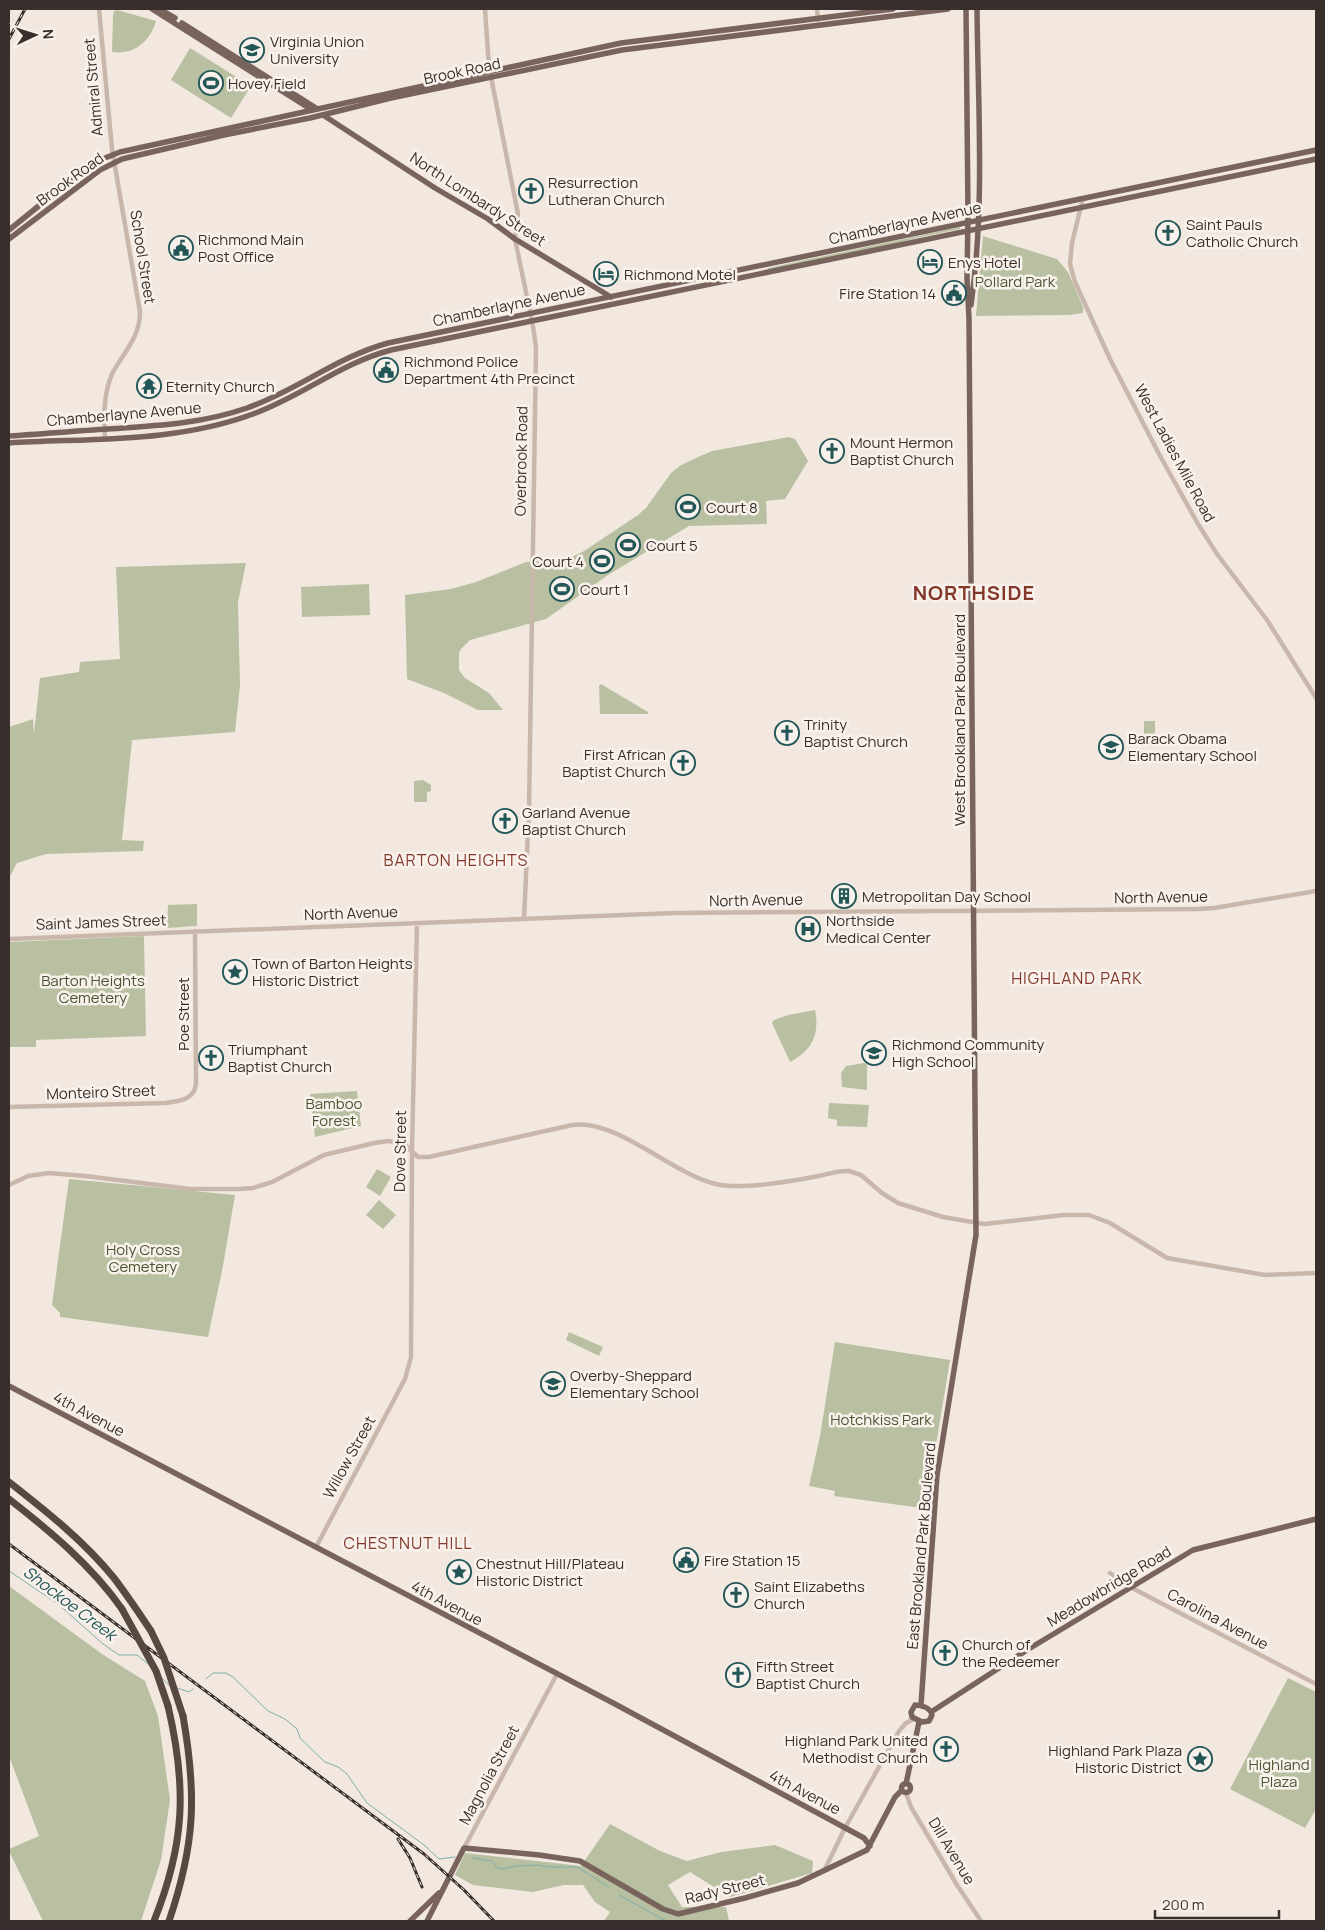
<svg xmlns="http://www.w3.org/2000/svg" width="1325" height="1930" font-family="Manrope,sans-serif">
	<style>
		.green { fill: #b8c0a1 }
		.lines { fill: none; stroke-linecap: round; stroke-linejoin: round }
		.stream { stroke: #81adab; stroke-width: 1 }
		.minor { stroke: #c9b7ac; stroke-width: 4.5 }
		.major { stroke: #79645d; stroke-width: 5.5 }
		.highway { stroke: #584842; stroke-width: 7 }
		.rail-casing { stroke: #382e2b; stroke-width: 3 }
		.rail { stroke: #f9f2ec; stroke-width: 1; stroke-dasharray: 4; stroke-linecap: butt }
		.highway-bridge { stroke: #584842; stroke-width: 7 }
		.labels { text-anchor: middle; dominant-baseline: central; stroke-width: 5; stroke-linejoin: round; paint-order: stroke }
		.poi-label { font-size: 15px; fill: #382e2b; stroke: #f9f2ec; text-anchor: start }
		.street-label { font-size: 15px; fill: #382e2b; stroke: #f9f2ec }
		.park-label { font-size: 15px; fill: #4a5530; stroke: #f9f2ec }
		.neighbourhood-label { font-size: 16px; letter-spacing: 1px; fill: #823729; stroke: #f9f2ec }
		.water-label { font-size: 16px; font-style: italic; fill: #235757; stroke: #f9f2ec }
		.district-label { font-size: 20px; font-weight: bold; letter-spacing: 1px; fill: #823729; stroke: #f9f2ec }
	</style>
	<rect width="100%" height="100%" fill="#f2e8e0"/>
	<path class="green" d="M117 10 156 21C150 42 134 55 112 52L113 15 114 11Z
		M190 48 251 86 231 118 171 80Z
		M960 227V229L916 238 898 243 769 270 768 268Z
		M983 236 1057 259 1068 272 1083 307V313L1069 315 976 316Z
		M789 437 795 439 808 461 785 499 766 501 767 524 689 526 608 575 546 619 470 640 461 649 459 653V670L465 678 489 693 503 710H478L444 693 407 679 405 595 451 589 476 582 526 562 570 558 584 551 638 515 646 508 671 473 681 465 696 458 712 451Z
		M246 563 238 602 240 686 235 732 132 740 122 840 144 841 143 851 46 854 17 863 9 878V727L33 719 34 734 40 678 79 672 80 662 120 659 116 567Z
		M369 584 370 615 302 617 301 587Z
		M601 684 648 712V714H600L599 686Z
		M1144 721H1155V746H1144Z
		M423 780 431 785V791L427 792V802H414V781Z
		M197 904V926L167 928 168 905Z
		M144 936 146 1036 36 1040V1047H9V942Z
		M815 1010C820 1034 812 1051 790 1062L772 1023 774 1020 788 1015Z
		M864 1063 867 1065V1090L842 1087 841 1073 846 1066Z
		M357 1091 361 1126 315 1137 310 1094Z
		M829 1103 869 1105 867 1127 837 1126V1120L828 1118Z
		M377 1169 391 1177 380 1196 366 1187Z
		M69 1179 235 1195 223 1266 208 1337 60 1317V1313L52 1305Z
		M379 1200 396 1215 383 1229 366 1215Z
		M569 1332 603 1347 599 1356 566 1340Z
		M835 1342 950 1360 933 1463 929 1509 834 1496 835 1491 809 1486 820 1436Z
		M9 1586 102 1654 145 1681 158 1716 170 1800 161 1860 141 1921H43L9 1851V1849L39 1836 9 1756Z
		M1288 1678 1316 1692V1809L1305 1828 1230 1789Z
		M610 1824 660 1851 687 1861 721 1852 775 1845 813 1861 812 1873 730 1897 690 1872 668 1885 682 1907H726L729 1921H604L610 1912 595 1902 583 1885H564L533 1892 473 1885 455 1875 465 1853 581 1866Z"/>
	<g class="lines">
		<path class="stream" d="M9 1571 58 1604 103 1644 119 1655H137L148 1664
			M161 1677 171 1687
			M206 1679 213 1673H226L233 1677 268 1711 285 1719 297 1729 300 1738 325 1762 338 1767 347 1774 367 1803 424 1845 439 1859 455 1857
			M177 1688 189 1692 193 1689
			M472 1858 492 1861 496 1867 501 1869 516 1866 537 1865 549 1867H577L609 1887
			M619 1895 666 1921
			M678 1921H694"/>
		<path class="minor" d="M99 9 112 149 140 312C140 338 123 353 112 374 103 395 104 416 105 439
			M485 9 489 67 518 214 515 239 533 326 536 348 529 810 524 919
			M817 9 818 20
			M1083 198 1072 243 1070 264 1075 282 1110 359 1159 454 1198 524 1217 554 1267 620 1316 698
			M9 939 675 913 1198 909 1214 908 1316 891
			M9 1107 166 1103C179 1101 195 1100 196 1083L195 931
			M9 1185 28 1176 49 1173 85 1176 190 1189H239L253 1188 272 1182 324 1155 374 1143 388 1141 404 1144 418 1157H429L572 1125C616 1118 672 1174 716 1184 740 1190 793 1181 819 1176 829 1174 838 1170 849 1171L861 1175 882 1193 898 1203 943 1217 984 1224 1064 1215H1089L1110 1223 1167 1258 1265 1275 1316 1273
			M316 1547 405 1379 411 1357 412 1151 417 923
			M1110 1573 1132 1588 1316 1684
			M906 1793 911 1807 957 1885 981 1921
			M464 1848 557 1674
			M824 1871 845 1828 899 1731 906 1723 914 1719"/>
		<path class="major" d="M152 9 312 110
			M159 9 175 18
			M182 23 316 108
			M323 115 435 188 488 219 515 239 611 297
			M9 230 56 192 100 160 120 152 621 43 893 9
			M9 239 100 170 122 159 224 135 310 118 391 98 622 50 948 9
			M971 305C985 207 978 107 977 9
			M9 436C42 434 75 431 108 429 155 426 201 424 247 408 296 391 337 357 388 343L1316 150
			M9 443C90 438 175 443 253 414 301 397 341 363 391 350L1316 159
			M9 1386 615 1704 864 1838 870 1846
			M915 1705C922 1705 931 1708 932 1715L929 1721 922 1722 912 1717 911 1712Z
			M921 1705 937 1475 976 1235 969 319 967 278 968 215 966 9
			M931 1712 1027 1650 1193 1550 1316 1519
			M901.5 1788a4.5 4.5 0 1 1 9 0a4.5 4.5 0 1 1-9 0Z
			M906 1784 919 1722
			M410 1921 439 1893
			M427 1921 464 1848 539 1855 580 1861 663 1909 678 1914 745 1898 798 1883 867 1850 895 1797 902 1790"/>
		<path class="highway" d="M9 1482C46 1511 84 1541 114 1578 127 1595 139 1613 151 1631
			M9 1499C50 1531 92 1566 122 1609
			M154 1921C185 1844 187 1787 168 1706
			M169 1921C195 1845 197 1795 183 1716"/>
		<defs>
			<path id="rail" d="M9 39 25 9
				M9 1544 424 1854 464 1890 494 1921
				M398 1839 410 1858 422 1887"/>
		</defs>
		<use href="#rail" class="rail-casing"/>
		<use href="#rail" class="rail"/>
		<path class="highway-bridge" d="M122 1609 156 1671 168 1706
			M151 1631 164 1658 183 1716"/>
	</g>
	<defs>
		<symbol id="university-ring" viewBox="-11 -11 22 22"><circle r="9.5" fill="#f9f2ec" stroke="#235757" stroke-width="1.5"/><path d="M0-5L7-2L0 1L-7-2ZM-4 1L0 2.5L4 1V4Q0 6-4 4Z" fill="#235757"/></symbol>
		<symbol id="stadium-ring" viewBox="-11 -11 22 22"><circle r="9.5" fill="#f9f2ec" stroke="#235757" stroke-width="1.5"/><path d="M0-5a6.5 5 0 1 0 0 10a6.5 5 0 1 0 0-10ZM-3.5-1.8h7v3.6h-7Z" fill="#235757"/></symbol>
		<symbol id="church-ring" viewBox="-11 -11 22 22"><circle r="9.5" fill="#f9f2ec" stroke="#235757" stroke-width="1.5"/><path d="M-1.2-6h2.4v3.5h3.3v2.4h-3.3V6h-2.4V-.1h-3.3v-2.4h3.3Z" fill="#235757"/></symbol>
		<symbol id="civic-ring" viewBox="-11 -11 22 22"><circle r="9.5" fill="#f9f2ec" stroke="#235757" stroke-width="1.5"/><path d="M-.6-6.5H3V-4.5H.6V-3L4-1V1h2V6H-6V1h2V-1L-.6-3ZM-1.2 2.5V6h2.4V2.5Z" fill="#235757"/></symbol>
		<symbol id="hotel-ring" viewBox="-11 -11 22 22"><circle r="9.5" fill="#f9f2ec" stroke="#235757" stroke-width="1.5"/><path d="M-6-4.5h1.5V1H6V5H4.5V3h-9V5H-6ZM-4 0a1.8 1.8 0 1 1 3.6 0ZM.5 0V-2.5h3Q6-2.5 6 0Z" fill="#235757"/></symbol>
		<symbol id="temple-ring" viewBox="-11 -11 22 22"><circle r="9.5" fill="#f9f2ec" stroke="#235757" stroke-width="1.5"/><path d="M0-6L5-2H3V0L6.5 2.5H4V6H1.5V3h-3V6H-4V2.5H-6.5L-3 0V-2H-5Z" fill="#235757"/></symbol>
		<symbol id="school-ring" viewBox="-11 -11 22 22"><circle r="9.5" fill="#f9f2ec" stroke="#235757" stroke-width="1.5"/><path d="M0-5L7-2L0 1L-7-2ZM-4 1L0 2.5L4 1V4Q0 6-4 4Z" fill="#235757"/></symbol>
		<symbol id="building-ring" viewBox="-11 -11 22 22"><circle r="9.5" fill="#f9f2ec" stroke="#235757" stroke-width="1.5"/><path d="M-4-6H4V6H1V3H-1V6H-4ZM-2.5-4.3h1.7v1.8h-1.7ZM.8-4.3h1.7v1.8H.8ZM-2.5-1h1.7V.8h-1.7ZM.8-1h1.7V.8H.8Z" fill="#235757"/></symbol>
		<symbol id="hospital-ring" viewBox="-11 -11 22 22"><circle r="9.5" fill="#f9f2ec" stroke="#235757" stroke-width="1.5"/><path d="M-5-5h3v3.5h4V-5h3V5h-3V1.5h-4V5h-3Z" fill="#235757"/></symbol>
		<symbol id="sight-ring" viewBox="-11 -11 22 22"><circle r="9.5" fill="#f9f2ec" stroke="#235757" stroke-width="1.5"/><path d="M0-6L1.8-2.2L6-1.7L2.9 1.2L3.7 5.4L0 3.3L-3.7 5.4L-2.9 1.2L-6-1.7L-1.8-2.2Z" fill="#235757"/></symbol>
	</defs>
	<g fill-rule="evenodd">
		<use href="#university-ring" x="238" y="36" width="28" height="28"/>
		<use href="#stadium-ring" x="197" y="69" width="28" height="28"/>
		<use href="#church-ring" x="517" y="177" width="28" height="28"/>
		<use href="#church-ring" x="1154" y="219" width="28" height="28"/>
		<use href="#civic-ring" x="167" y="234" width="28" height="28"/>
		<use href="#hotel-ring" x="916" y="248" width="28" height="28"/>
		<use href="#hotel-ring" x="592" y="260" width="28" height="28"/>
		<use href="#civic-ring" x="940" y="279" width="28" height="28"/>
		<use href="#civic-ring" x="372" y="356" width="28" height="28"/>
		<use href="#temple-ring" x="135" y="372" width="28" height="28"/>
		<use href="#church-ring" x="818" y="437" width="28" height="28"/>
		<use href="#stadium-ring" x="674" y="493" width="28" height="28"/>
		<use href="#stadium-ring" x="614" y="531" width="28" height="28"/>
		<use href="#stadium-ring" x="588" y="547" width="28" height="28"/>
		<use href="#stadium-ring" x="548" y="575" width="28" height="28"/>
		<use href="#church-ring" x="773" y="719" width="28" height="28"/>
		<use href="#school-ring" x="1097" y="733" width="28" height="28"/>
		<use href="#church-ring" x="669" y="749" width="28" height="28"/>
		<use href="#church-ring" x="491" y="807" width="28" height="28"/>
		<use href="#building-ring" x="830" y="882" width="28" height="28"/>
		<use href="#hospital-ring" x="794" y="915" width="28" height="28"/>
		<use href="#sight-ring" x="221" y="958" width="28" height="28"/>
		<use href="#school-ring" x="860" y="1039" width="28" height="28"/>
		<use href="#church-ring" x="197" y="1044" width="28" height="28"/>
		<use href="#school-ring" x="539" y="1370" width="28" height="28"/>
		<use href="#civic-ring" x="672" y="1546" width="28" height="28"/>
		<use href="#sight-ring" x="445" y="1558" width="28" height="28"/>
		<use href="#church-ring" x="722" y="1581" width="28" height="28"/>
		<use href="#church-ring" x="931" y="1639" width="28" height="28"/>
		<use href="#church-ring" x="724" y="1661" width="28" height="28"/>
		<use href="#church-ring" x="932" y="1735" width="28" height="28"/>
		<use href="#sight-ring" x="1186" y="1745" width="28" height="28"/>
	</g>
	<g class="labels">
		<g class="poi-label">
			<text x="270" y="41">Virginia Union<tspan x="270" dy="17">University</tspan></text>
			<text x="228" y="83">Hovey Field</text>
			<text x="548" y="182">Resurrection<tspan x="548" dy="17">Lutheran Church</tspan></text>
			<text x="1186" y="224">Saint Pauls<tspan x="1186" dy="17">Catholic Church</tspan></text>
			<text x="198" y="239">Richmond Main<tspan x="198" dy="17">Post Office</tspan></text>
			<text x="948" y="262">Enys Hotel</text>
			<text x="624" y="274">Richmond Motel</text>
			<text x="936" y="293" text-anchor="end">Fire Station 14</text>
			<text x="404" y="361">Richmond Police<tspan x="404" dy="17">Department 4th Precinct</tspan></text>
			<text x="166" y="386">Eternity Church</text>
			<text x="850" y="442">Mount Hermon<tspan x="850" dy="17">Baptist Church</tspan></text>
			<text x="706" y="507">Court 8</text>
			<text x="646" y="545">Court 5</text>
			<text x="584" y="561" text-anchor="end">Court 4</text>
			<text x="580" y="589">Court 1</text>
			<text x="804" y="724">Trinity<tspan x="804" dy="17">Baptist Church</tspan></text>
			<text x="1128" y="738">Barack Obama<tspan x="1128" dy="17">Elementary School</tspan></text>
			<text x="666" y="754" text-anchor="end">First African<tspan x="666" dy="17">Baptist Church</tspan></text>
			<text x="522" y="812">Garland Avenue<tspan x="522" dy="17">Baptist Church</tspan></text>
			<text x="862" y="896">Metropolitan Day School</text>
			<text x="826" y="920">Northside<tspan x="826" dy="17">Medical Center</tspan></text>
			<text x="252" y="963">Town of Barton Heights<tspan x="252" dy="17">Historic District</tspan></text>
			<text x="892" y="1044">Richmond Community<tspan x="892" dy="17">High School</tspan></text>
			<text x="228" y="1049">Triumphant<tspan x="228" dy="17">Baptist Church</tspan></text>
			<text x="570" y="1375">Overby-Sheppard<tspan x="570" dy="17">Elementary School</tspan></text>
			<text x="704" y="1560">Fire Station 15</text>
			<text x="476" y="1563">Chestnut Hill/Plateau<tspan x="476" dy="17">Historic District</tspan></text>
			<text x="754" y="1586">Saint Elizabeths<tspan x="754" dy="17">Church</tspan></text>
			<text x="962" y="1644">Church of<tspan x="962" dy="17">the Redeemer</tspan></text>
			<text x="756" y="1666">Fifth Street<tspan x="756" dy="17">Baptist Church</tspan></text>
			<text x="928" y="1740" text-anchor="end">Highland Park United<tspan x="928" dy="17">Methodist Church</tspan></text>
			<text x="1182" y="1750" text-anchor="end">Highland Park Plaza<tspan x="1182" dy="17">Historic District</tspan></text>
		</g>
		<g class="street-label">
			<text transform="translate(462 71) rotate(-12)">Brook Road</text>
			<text transform="translate(93 87) rotate(-95)">Admiral Street</text>
			<text transform="translate(70 179) rotate(-36)">Brook Road</text>
			<text transform="translate(478 199) rotate(33)">North Lombardy Street</text>
			<text transform="translate(905 223) rotate(-12)">Chamberlayne Avenue</text>
			<text transform="translate(143 257) rotate(81)">School Street</text>
			<text transform="translate(509 305) rotate(-12)">Chamberlayne Avenue</text>
			<text transform="translate(124 414) rotate(-5)">Chamberlayne Avenue</text>
			<text transform="translate(1175 453) rotate(62)">West Ladies Mile Road</text>
			<text transform="translate(521 461) rotate(-89)">Overbrook Road</text>
			<text transform="translate(959 720) rotate(-90)">West Brookland Park Boulevard</text>
			<text transform="translate(1161 897) rotate(-1)">North Avenue</text>
			<text transform="translate(756 900) rotate(-1)">North Avenue</text>
			<text transform="translate(351 913) rotate(-2)">North Avenue</text>
			<text transform="translate(101 922) rotate(-2)">Saint James Street</text>
			<text transform="translate(183 1014) rotate(-90)">Poe Street</text>
			<text transform="translate(101 1092) rotate(-2)">Monteiro Street</text>
			<text transform="translate(400 1151) rotate(-89)">Dove Street</text>
			<text transform="translate(89 1414) rotate(28)">4th Avenue</text>
			<text transform="translate(349 1457) rotate(-61)">Willow Street</text>
			<text transform="translate(921 1546) rotate(-85)">East Brookland Park Boulevard</text>
			<text transform="translate(1109 1586) rotate(-31)">Meadowbridge Road</text>
			<text transform="translate(447 1603) rotate(28)">4th Avenue</text>
			<text transform="translate(1218 1619) rotate(28)">Carolina Avenue</text>
			<text transform="translate(489 1775) rotate(-62)">Magnolia Street</text>
			<text transform="translate(805 1792) rotate(28)">4th Avenue</text>
			<text transform="translate(952 1851) rotate(59)">Dill Avenue</text>
			<text transform="translate(725 1889) rotate(-14)">Rady Street</text>
		</g>
		<g class="park-label">
			<text x="1015" y="281">Pollard Park</text>
			<text x="93" y="980">Barton Heights<tspan x="93" dy="17">Cemetery</tspan></text>
			<text x="334" y="1103">Bamboo<tspan x="334" dy="17">Forest</tspan></text>
			<text x="143" y="1249">Holy Cross<tspan x="143" dy="17">Cemetery</tspan></text>
			<text x="881" y="1419">Hotchkiss Park</text>
			<text x="1279" y="1764">Highland<tspan x="1279" dy="17">Plaza</tspan></text>
		</g>
		<g class="neighbourhood-label">
			<text x="456" y="860">BARTON HEIGHTS</text>
			<text x="1077" y="978">HIGHLAND PARK</text>
			<text x="408" y="1543">CHESTNUT HILL</text>
		</g>
		<g class="water-label">
			<text transform="translate(70 1603) rotate(37)">Shockoe Creek</text>
		</g>
		<g class="district-label">
			<text x="974" y="592">NORTHSIDE</text>
		</g>
	</g>
	<rect width="1325" height="1930" fill="none" stroke="#382e2b" stroke-width="20"/>
	<g transform="translate(35 35) rotate(86)" stroke="#f9f2ec" stroke-width="4" paint-order="stroke">
	<path d="M0-4L9 19L0 12L-9 19Z" fill="#382e2b"/>
	<text y="-8" font-size="14" font-weight="bold" text-anchor="middle" fill="#382e2b">N</text>
	</g>
	<path d="M1155 1910v8h124v-8" fill="none" stroke="#382e2b" stroke-width="2.5"/>
	<text x="1162" y="1910" font-size="15" fill="#382e2b" stroke="#f9f2ec" stroke-width="4" paint-order="stroke">200 m</text>
</svg>
